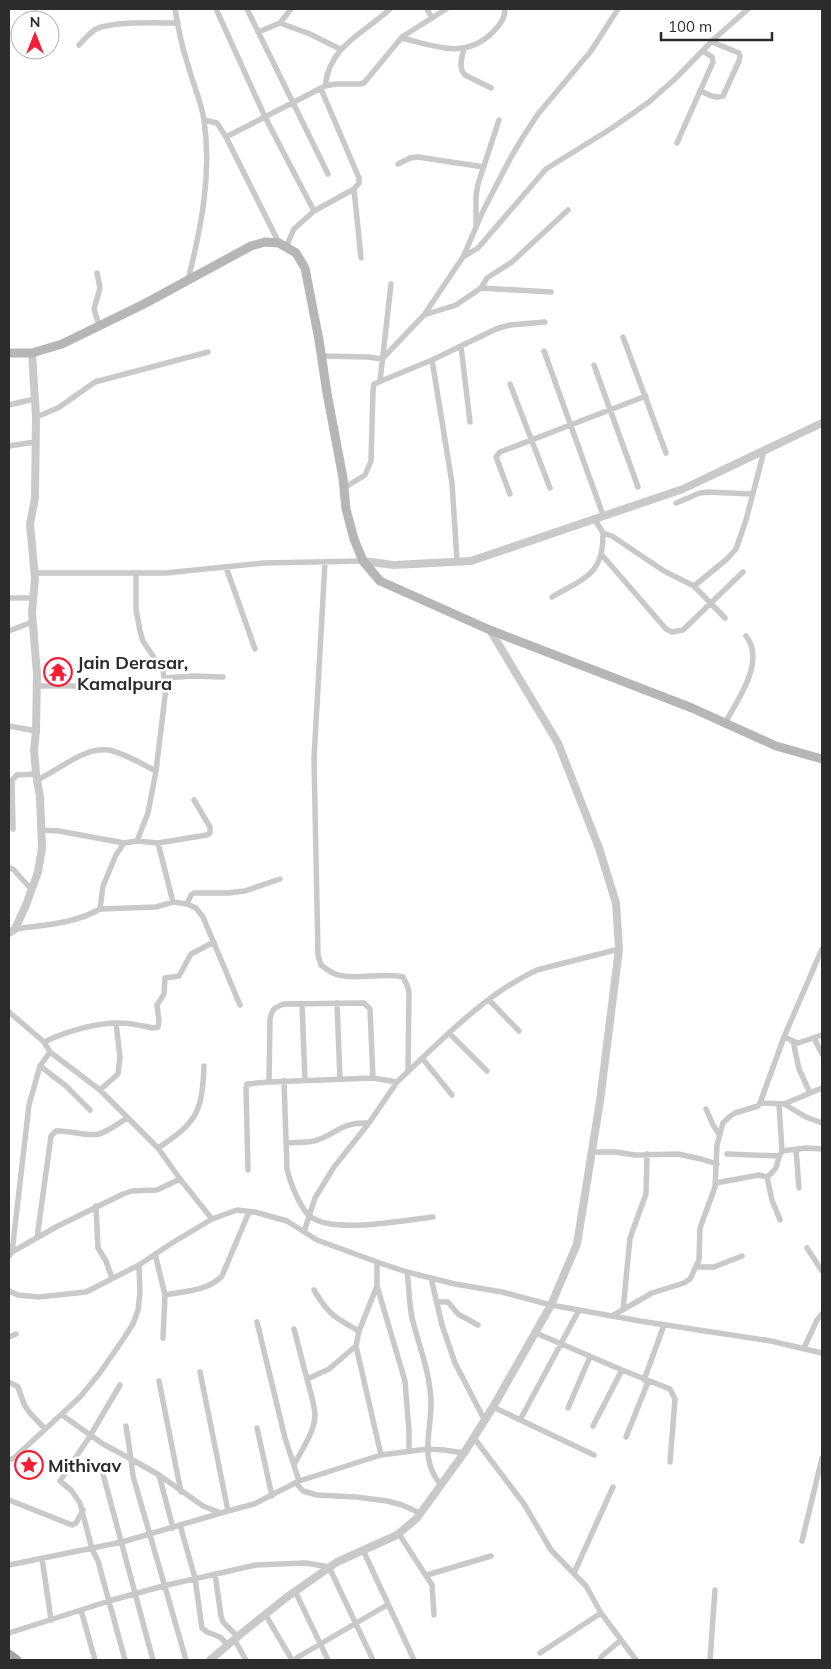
<svg xmlns="http://www.w3.org/2000/svg" width="831" height="1669" font-family="Mulish,sans-serif">
	<style>
		.lines { fill: none; stroke-linecap: round; stroke-linejoin: round }
		.minor { stroke: #c9c9c9; stroke-width: 5.5 }
		.tertiary { stroke: #c9c9c9; stroke-width: 8 }
		.secondary { stroke: #b6b6b6; stroke-width: 9 }
		.primary { stroke: #a4a4a4; stroke-width: 9 }
		.labels { text-anchor: middle; dominant-baseline: central; stroke-width: 5; stroke-linejoin: round; paint-order: stroke }
		.poi-label { font-size: 18px; font-weight: bold; fill: #2c2c2c; stroke: #fff; text-anchor: start }
	</style>
	<rect width="100%" height="100%" fill="#fff"/>
	<g class="lines">
		<path class="minor" d="M175 9C178 28 182 47 188 65 193 84 201 101 204 120 212 175 201 228 188 280
			M247 9 328 174
			M427 9 432 18
			M217 11 265 117 314 211 294 229 286 247
			M280 23 291 9
			M258 32 280 23 310 34 340 49
			M402 38C435 46 465 60 493 32 500 24 505 19 505 9
			M79 45C84 40 89 33 96 29 113 21 157 23 178 23
			M464 49C462 57 458 68 465 75L491 88
			M325 86C330 45 363 34 390 9
			M700 91C708 94 715 99 723 96L739 61 740 56 739 53 712 42
			M204 120 217 123 226 137 325 86 336 84H360L364 83 402 37 446 9
			M226 137 279 243
			M677 143 713 62 712 57 703 51
			M398 164 410 158 418 157 484 167
			M354 189 361 258
			M314 211 354 189 359 183V178L321 89
			M476 225V196L478 184 499 120
			M463 257 478 248 546 169 612 128 649 102 676 78 714 39 748 9
			M97 273 100 288 94 309 99 325
			M481 288 487 278 512 262 568 210
			M424 315 456 305 481 288 551 292
			M623 337 666 453
			M461 346 470 422
			M544 351 603 515
			M322 356 368 357 382 359 424 315 463 257 484 209 511 157 523 137 538 114 591 51 618 9
			M432 360 452 483 457 561
			M594 365 638 487
			M380 381 391 284
			M510 384 550 488
			M9 405 34 399
			M36 417 58 408 95 382 208 352
			M9 446 35 442
			M344 488 365 475 371 461 373 390 374 384 432 360 496 329 510 325 545 322
			M510 494 496 457 500 452 646 396
			M676 503 700 493 708 492 752 494
			M594 518 603 533 612 536 664 571 694 586
			M602 555 666 629 672 632 683 630 743 572
			M325 562 314 758 318 955 321 965C325 968 330 972 335 974 355 981 381 972 403 977L407 985 409 992 408 1071
			M226 567 255 649
			M35 573H166L264 563 363 561
			M552 597C584 578 604 575 603 533
			M9 598H33
			M725 618 694 586 727 559 736 549 746 520 764 451
			M9 631 32 622
			M164 678 192 676 223 677
			M37 686H130
			M725 723C738 699 766 661 746 636
			M9 726 36 731
			M37 780C60 770 86 744 113 751 127 755 142 764 156 771
			M13 829 12 780 17 775 36 774
			M41 830 59 831 124 843
			M137 841 158 843 207 835 210 833V827L194 800
			M158 843 173 902
			M9 868 13 869 31 889
			M187 904 191 895 194 893H228L245 891 280 879
			M100 909 156 907 173 902 187 904 196 908 203 917 240 1005
			M15 929C43 925 74 924 100 909L103 886 116 855 124 843 137 841 148 813 156 771 166 688 163 671 143 641 140 631 136 609V573
			M489 1000 519 1031
			M337 1003 340 1079
			M302 1004 305 1080
			M9 1012 44 1042 50 1052 100 1090 158 1148 180 1179 212 1219 237 1210 255 1212 287 1221 317 1240 377 1262 407 1272 455 1284 502 1292 551 1305 640 1321 771 1341 822 1353
			M449 1033 487 1071
			M784 1037 798 1043 822 1035
			M814 1038 822 1054
			M793 1041 799 1069 810 1093
			M44 1042C65 1032 97 1022 121 1023 131 1023 142 1026 153 1028L158 1027 159 1021 157 1005 164 994 165 978 179 976 191 954 214 942
			M422 1058 452 1095
			M40 1066 66 1086 90 1110
			M284 1081 287 1169C290 1182 300 1209 311 1217 334 1234 404 1220 433 1217
			M269 1082 270 1019C272 1009 275 1007 284 1004L364 1003 370 1009 373 1078
			M100 1090 118 1074 120 1057 116 1023
			M760 1103 784 1104 822 1088
			M779 1104 782 1151
			M784 1104 806 1117 822 1123
			M706 1109 713 1125 719 1134
			M287 1143C296 1142 306 1143 314 1141 338 1134 339 1122 369 1123
			M158 1148C197 1122 202 1113 204 1066
			M796 1149 799 1188
			M592 1152H616L635 1155 678 1154 701 1159 717 1164
			M727 1154 779 1156
			M248 1170 246 1088 247 1084 269 1082 373 1078 397 1082C440 1042 483 995 537 970L619 949
			M767 1177C782 1165 774 1164 782 1151L806 1148 822 1149
			M716 1183 759 1175 767 1177 772 1200 780 1220
			M96 1206 98 1248 106 1261 112 1278
			M304 1232 315 1198 334 1167 369 1123 397 1082
			M37 1238 51 1136 56 1131C70 1130 85 1137 99 1134 109 1131 119 1123 127 1118
			M807 1248 822 1271
			M12 1252 29 1105 40 1066 50 1052
			M155 1254 165 1295 163 1338
			M9 1256 12 1252 56 1227 123 1194 132 1191 157 1190 180 1179
			M696 1267H714L742 1256
			M407 1272C409 1287 409 1303 412 1318 419 1346 431 1375 431 1404 431 1434 419 1459 441 1485
			M431 1278 442 1325 455 1363 485 1421
			M377 1286 405 1381 409 1432V1451
			M314 1290C328 1314 335 1318 359 1331
			M9 1291 18 1295 39 1297 86 1292 139 1265
			M165 1295C185 1291 208 1291 222 1276L249 1212
			M437 1302H448L458 1314 478 1325
			M623 1310 630 1238 646 1194 647 1154
			M612 1316 652 1293 684 1283 690 1279 699 1260 700 1228 715 1187 717 1145 723 1123 729 1117 735 1113 758 1106 760 1103 784 1037 822 949
			M257 1322 285 1438 299 1481
			M294 1329 307 1379
			M536 1333 622 1370 670 1389 675 1399 670 1462
			M9 1337 16 1334
			M356 1346 381 1455
			M804 1348 817 1320 822 1314
			M200 1372 228 1511
			M644 1380 664 1325
			M159 1381 181 1492
			M9 1382 18 1387 24 1404 29 1412 45 1429
			M120 1385 90 1436 60 1481 71 1490 80 1503 92 1549 98 1561 125 1660
			M493 1407 594 1455
			M568 1408 590 1357
			M62 1415 103 1444 131 1459 126 1426
			M520 1420 579 1310
			M593 1426 622 1370
			M257 1428 272 1496
			M626 1437 648 1382
			M474 1438 524 1504 551 1550 586 1586 601 1613 636 1660
			M9 1460 14 1458 80 1397 99 1374 122 1341 133 1324 138 1310 140 1292 139 1265 172 1243 212 1219
			M294 1465C302 1449 315 1432 315 1414 314 1403 310 1390 307 1379L329 1369 356 1346 359 1331 377 1286V1262
			M103 1474 153 1660
			M159 1475 173 1528
			M296 1483 303 1491 317 1495 356 1497 387 1501 402 1505 420 1513
			M9 1500 72 1525 76 1523 83 1510
			M180 1525 195 1578 202 1628 207 1632 220 1637 228 1645
			M399 1534 432 1585 434 1615
			M802 1541 822 1458
			M363 1550 414 1660
			M42 1558 51 1620
			M9 1565 122 1542 228 1511 254 1504 299 1481 381 1455 427 1449 444 1450 464 1453
			M574 1573 613 1487
			M215 1574 221 1616 223 1622 237 1636
			M427 1575 491 1556
			M295 1591 328 1660
			M81 1610 95 1660
			M265 1614 292 1660
			M9 1633 109 1601 163 1586 256 1565 306 1563 329 1567 373 1660
			M234 1639 246 1660
			M540 1653 601 1613
			M186 1660 133 1476 131 1459 159 1475 203 1506 221 1513
			M293 1660 387 1605
			M600 1660 602 1656 621 1640
			M710 1660 715 1590"/>
		<path class="tertiary" d="M363 561 394 565 471 561 683 489 822 423
			M9 933 15 929 26 905 38 872 42 848 40 797 36 774 34 750 36 731 37 674 32 613 35 578 30 524 35 498 36 417 32 353
			M210 1660 242 1633 287 1597 337 1562 397 1535 417 1518 464 1453 493 1407 551 1305 577 1244 600 1101 619 949 616 903 599 848 558 743 490 630"/>
		<path class="secondary" d="M9 353H32L62 344 144 304 251 246 265 242 279 243 296 253 305 268 319 340 327 393 343 478 346 509 354 539 363 561 380 581 490 630 692 708 776 746 822 759"/>
		<path class="primary" d="M9 1654 17 1660"/>
	</g>
	<defs>
		<symbol id="temple-ring" viewBox="-11 -11 22 22"><circle r="9.5" fill="#fff" stroke="#f51d33" stroke-width="1.5"/><path d="M0-6L5-2H3V0L6.5 2.5H4V6H1.5V3h-3V6H-4V2.5H-6.5L-3 0V-2H-5Z" fill="#f51d33"/></symbol>
		<symbol id="sight-ring" viewBox="-11 -11 22 22"><circle r="9.5" fill="#fff" stroke="#f51d33" stroke-width="1.5"/><path d="M0-6L1.8-2.2L6-1.7L2.9 1.2L3.7 5.4L0 3.3L-3.7 5.4L-2.9 1.2L-6-1.7L-1.8-2.2Z" fill="#f51d33"/></symbol>
	</defs>
	<g fill-rule="evenodd">
		<use href="#temple-ring" x="42" y="656" width="32" height="32"/>
		<use href="#sight-ring" x="13" y="1449" width="32" height="32"/>
	</g>
	<g class="labels">
		<g class="poi-label">
			<text x="77" y="662">Jain Derasar,<tspan x="77" dy="21">Kamalpura</tspan></text>
			<text x="48" y="1465">Mithivav</text>
		</g>
	</g>
	<rect width="831" height="1669" fill="none" stroke="#2c2c2c" stroke-width="20"/>
	<g transform="translate(35 35)"><circle r="24" fill="#ffffff" stroke="#ababab"/>
	<path d="M0-4L9 19L0 12L-9 19Z" fill="#f51d33"/>
	<text y="-8" font-size="14" font-weight="bold" text-anchor="middle" fill="#2c2c2c">N</text>
	</g>
	<path d="M661 32v8h111v-8" fill="none" stroke="#2c2c2c" stroke-width="2.5"/>
	<text x="668" y="32" font-size="15" fill="#2c2c2c" stroke="#ffffff" stroke-width="4" paint-order="stroke">100 m</text>
</svg>
